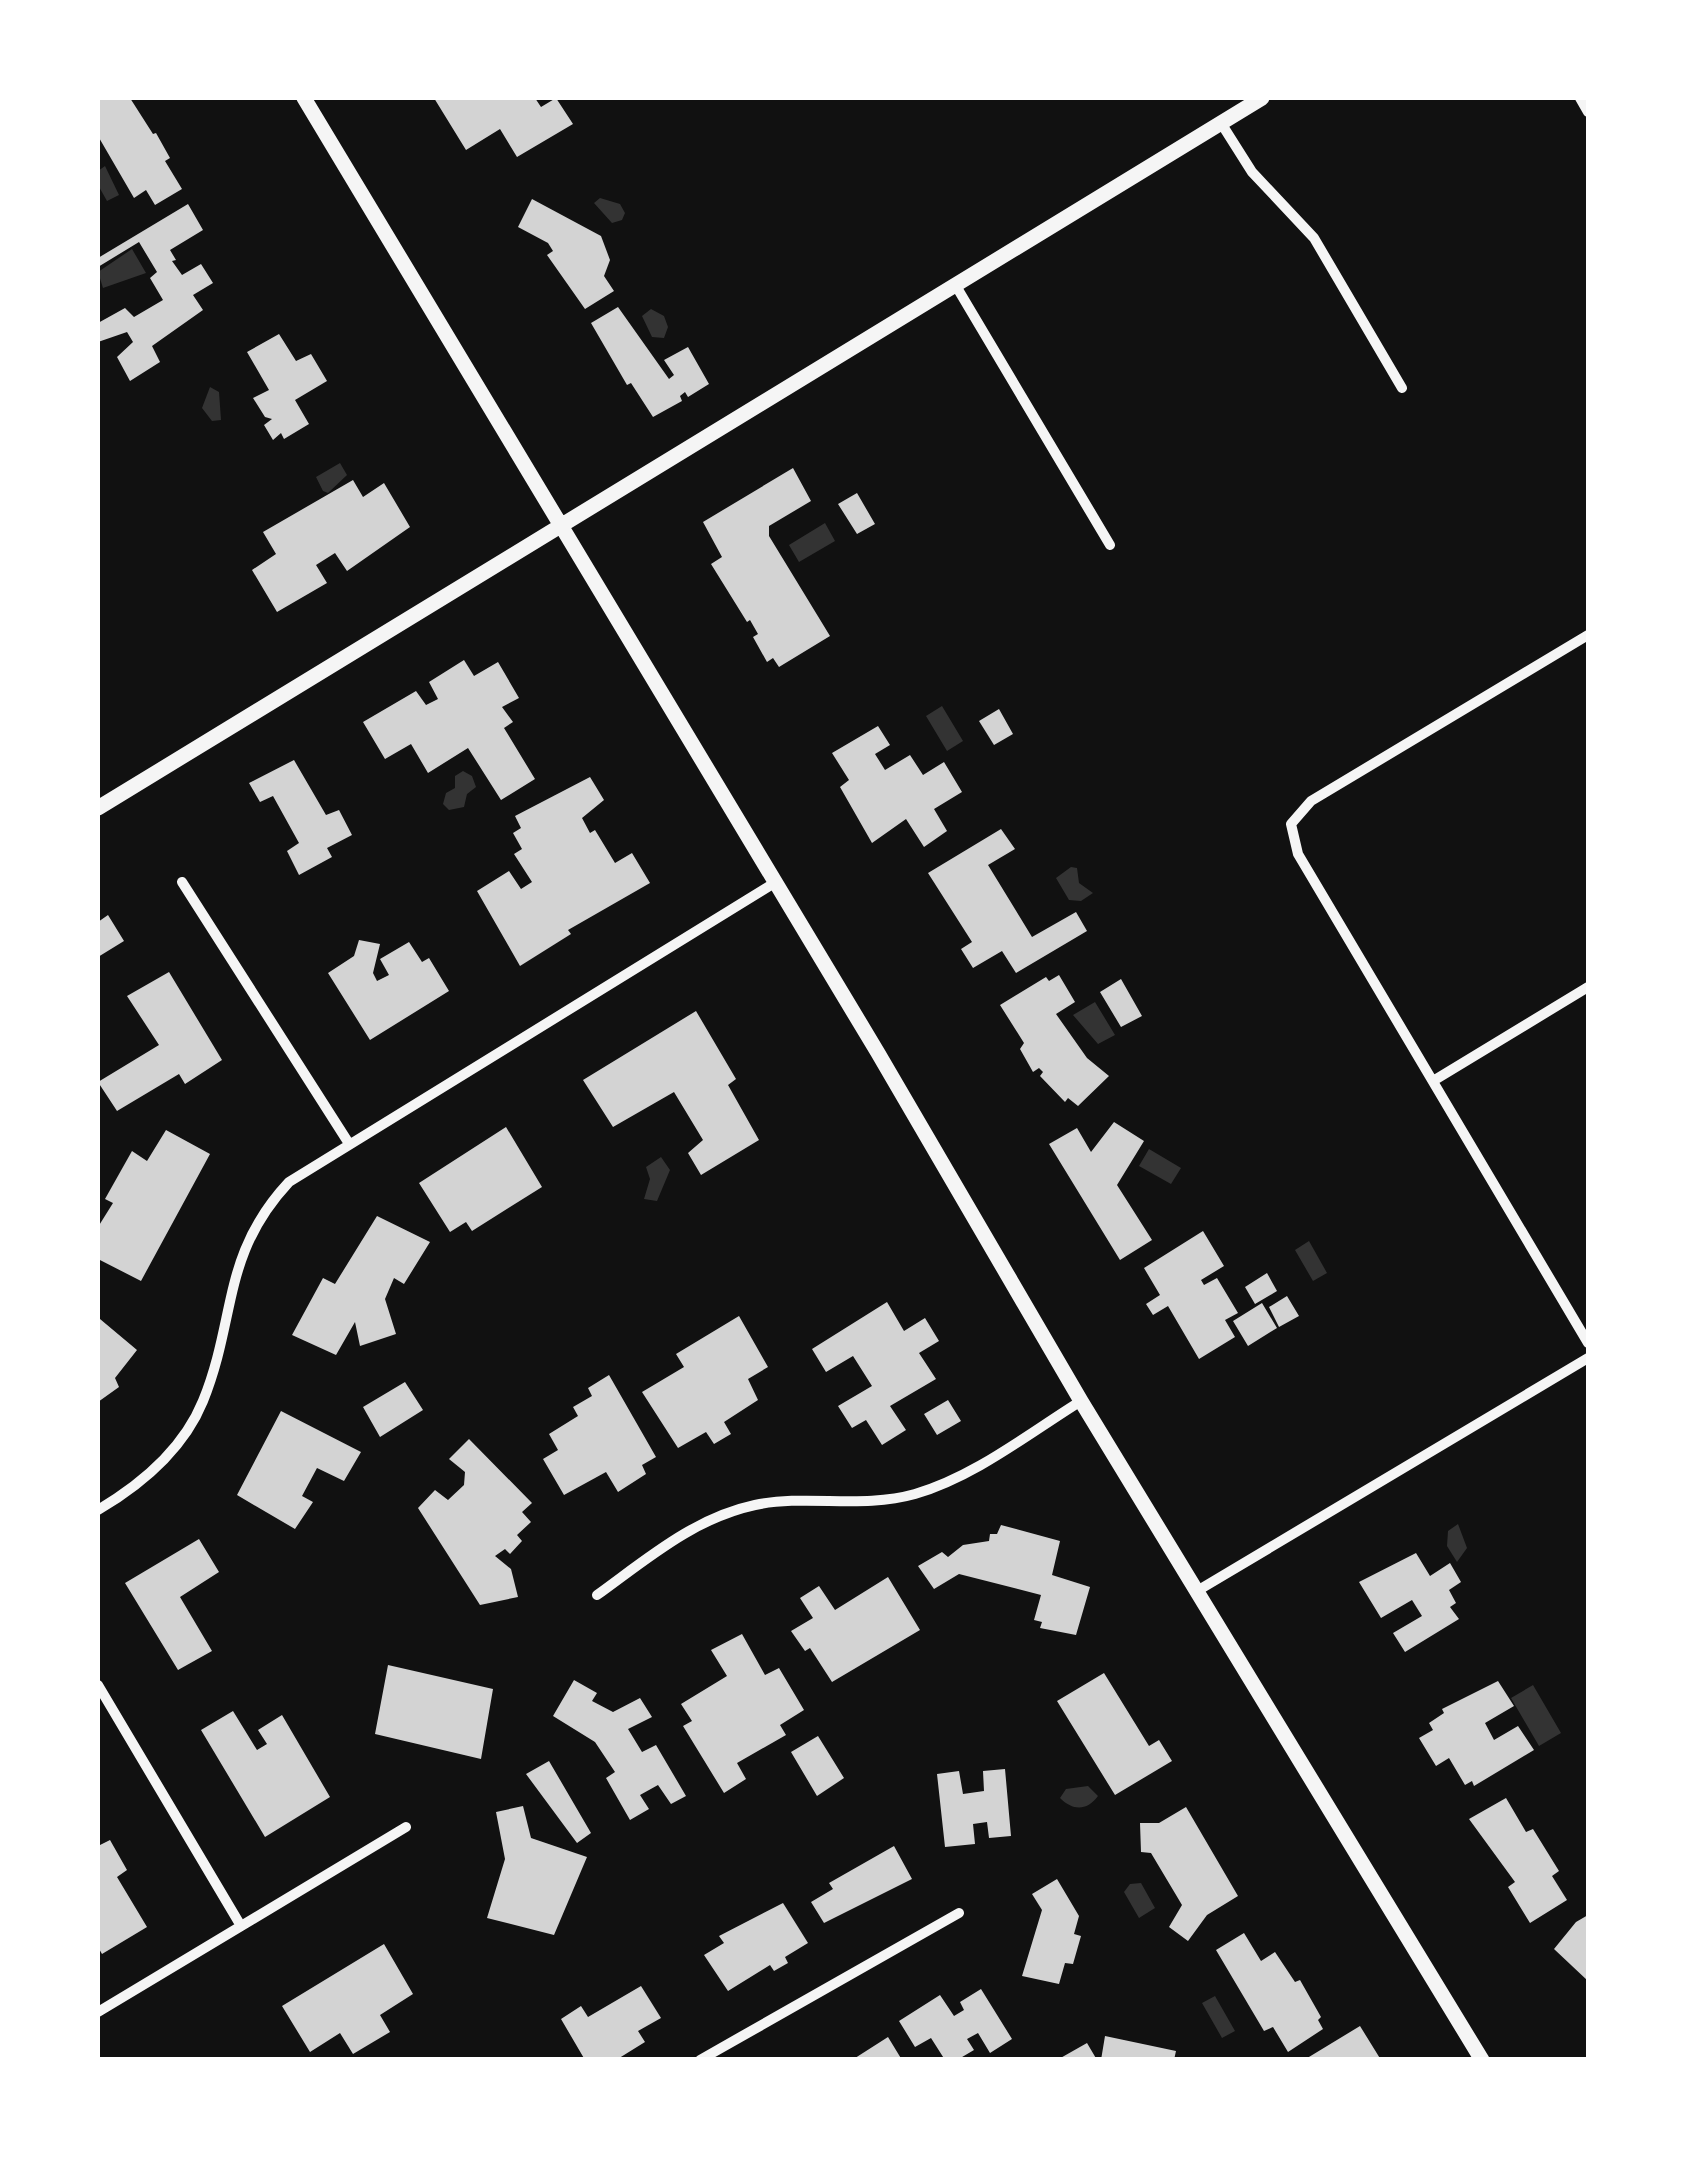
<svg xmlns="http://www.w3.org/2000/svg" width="1686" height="2157" font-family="'PT Sans Narrow',sans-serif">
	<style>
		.water { fill: #333 }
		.building { fill: #d3d3d3 }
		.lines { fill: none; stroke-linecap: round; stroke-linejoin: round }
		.minor { stroke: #f5f5f5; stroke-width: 10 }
		.tertiary { stroke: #f5f5f5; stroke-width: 15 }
	</style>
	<rect width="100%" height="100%" fill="#111"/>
	<path class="water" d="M105 166 119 195 107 201 98 185V171Z
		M600 198 620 204 625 213 622 220 612 223 594 203Z
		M132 249 146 273 103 288 98 272Z
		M651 309 664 316 668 327 664 338 652 337 642 316Z
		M210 387 219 392 221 420 212 421 202 408Z
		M340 463 347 475 328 493 323 491 316 477Z
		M825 523 835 541 799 562 789 545Z
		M942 706 963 741 947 751 926 716Z
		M463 771 472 776 476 787 467 794 464 807 449 810 443 804 446 793 455 788V776Z
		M1071 867 1077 868 1079 883 1093 893 1081 901 1069 900 1056 878Z
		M1095 1002 1115 1035 1098 1044 1073 1015Z
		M1149 1149 1181 1168 1171 1184 1139 1166Z
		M661 1157 670 1170 657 1201 644 1199 650 1179 646 1167Z
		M1309 1241 1327 1273 1313 1281 1295 1250Z
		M1458 1524 1467 1548 1457 1562 1447 1546 1448 1531Z
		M1533 1685 1561 1733 1539 1746 1511 1698Z
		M1088 1786 1098 1796C1087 1811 1073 1811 1060 1798L1066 1789Z
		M1141 1883 1155 1908 1139 1918 1124 1892 1130 1884Z
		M1215 1996 1235 2031 1222 2038 1202 2003Z"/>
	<path class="building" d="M98 98H130L153 134 156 133 170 158 165 161 182 189 155 205 146 190 134 198 98 136Z
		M434 98H535L541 107 556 98 573 124 517 157 500 129 466 150Z
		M532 199 601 236 610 260 604 276 614 291 585 309 547 255 553 251 548 243 518 227Z
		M188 204 203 230 170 250 176 260 172 261 182 275 201 264 213 283 193 295 203 310 152 346 160 362 130 381 117 357 133 342 127 332 98 342V323L125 308 134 317 163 300 150 278 157 272 139 242 98 267V258Z
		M618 307 669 379 674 375 664 360 688 347 709 384 688 397 685 392 680 396 682 401 653 417 631 383 627 385 591 323Z
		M279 334 296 361 311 354 327 381 295 400 309 424 284 439 281 433 273 440 264 425 272 419 265 417 253 398 269 390 247 352Z
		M793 468 811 501 769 526V536L830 636 779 667 773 658 767 662 753 637 758 634 750 620 747 622 711 564 722 557 703 522Z
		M353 480 363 497 384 483 410 527 347 571 335 553 316 565 327 583 277 612 252 570 276 554 263 532Z
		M857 493 875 524 857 534 838 504Z
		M464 660 474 676 498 662 519 698 502 707 513 722 504 728 535 779 501 800 468 748 428 773 411 744 385 759 363 722 416 691 426 705 438 699 429 682Z
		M999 709 1013 734 994 745 979 721Z
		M878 726 890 745 875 754 885 770 910 755 923 775 944 762 962 792 934 809 947 831 924 847 906 819 872 843 840 787 849 780 832 753Z
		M294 760 326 815 339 810 352 835 327 848 332 857 299 875 287 851 299 843 273 796 260 802 249 783Z
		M590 777 604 800 582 818 590 833 595 830 615 863 632 853 650 883 568 930 571 934 520 966 477 891 509 871 521 889 532 882 514 854 522 849 513 833 521 828 515 816Z
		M1001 829 1015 849 988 865 1032 937 1076 912 1087 931 1016 973 1002 951 973 968 961 949 972 942 928 873Z
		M108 915 124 941 98 957V922Z
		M359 940 380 944 373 973 377 981 389 975 380 959 409 942 422 962 429 958 449 991 370 1040 328 973 354 956Z
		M169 972 222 1060 185 1084 179 1074 117 1111 98 1082 159 1045 127 996Z
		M1059 975 1075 1002 1056 1014 1087 1058 1109 1076 1078 1106 1068 1098 1065 1102 1040 1076 1043 1072 1039 1068 1033 1072 1020 1049 1024 1043 1000 1005 1046 977 1049 981Z
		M1121 979 1142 1016 1121 1027 1100 992Z
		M696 1011 736 1079 728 1085 759 1140 701 1175 688 1153 703 1140 674 1092 613 1127 583 1080Z
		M1114 1122 1144 1141 1117 1185 1152 1240 1120 1260 1049 1144 1077 1128 1091 1152Z
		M506 1127 542 1187 472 1231 466 1222 450 1232 419 1183Z
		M166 1130 210 1154 141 1281 98 1259V1227L113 1203 105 1199 132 1151 147 1161Z
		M377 1216 430 1242 404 1284 394 1278 385 1299 396 1334 360 1346 355 1322 336 1355 292 1335 323 1278 335 1284Z
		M1203 1231 1224 1266 1201 1280 1204 1285 1217 1278 1238 1313 1225 1320 1235 1337 1199 1359 1168 1306 1153 1315 1146 1304 1160 1295 1144 1268Z
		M1267 1273 1277 1291 1255 1304 1245 1287Z
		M1287 1296 1299 1316 1279 1327 1269 1307Z
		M887 1302 904 1331 925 1318 939 1341 919 1353 936 1379 890 1406 906 1430 882 1445 866 1420 852 1428 838 1406 872 1386 853 1356 826 1372 812 1349Z
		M1262 1303 1277 1328 1248 1346 1233 1321Z
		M739 1316 768 1367 748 1379 758 1400 724 1422 731 1434 714 1444 706 1432 678 1448 642 1392 684 1367 676 1354Z
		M100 1319 137 1350 115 1378 119 1387 98 1402Z
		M609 1375 656 1457 642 1465 646 1474 618 1492 606 1472 564 1495 543 1459 558 1450 549 1434 578 1416 573 1407 592 1396 588 1388Z
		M405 1382 423 1410 380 1437 363 1407Z
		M948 1400 961 1421 937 1435 924 1414Z
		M281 1411 361 1452 344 1481 317 1468 302 1496 313 1502 295 1529 237 1495Z
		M469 1439 532 1503 522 1512 531 1522 517 1535 522 1541 510 1554 505 1549 495 1556 511 1569 518 1597 480 1605 418 1508 435 1490 448 1500 464 1485 465 1472 449 1459Z
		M1001 1525 1060 1541 1052 1575 1090 1587 1076 1635 1040 1628 1042 1622 1034 1620 1041 1595 959 1574 934 1589 918 1566 942 1552 948 1557 963 1545 989 1541 990 1534H997Z
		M199 1539 219 1572 180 1597 212 1651 178 1670 125 1583Z
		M1416 1553 1430 1576 1450 1563 1461 1582 1449 1590 1456 1603 1450 1607 1459 1619 1405 1652 1393 1633 1422 1616 1412 1600 1381 1618 1359 1582Z
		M888 1577 920 1630 832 1682 810 1648 805 1651 791 1631 813 1618 800 1598 819 1586 835 1610Z
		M742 1634 765 1675 779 1668 804 1710 780 1725 786 1735 737 1763 746 1779 724 1793 683 1726 692 1721 681 1704 727 1676 711 1650Z
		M388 1665 493 1689 481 1759 375 1734Z
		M1104 1673 1149 1746 1159 1740 1172 1761 1115 1795 1057 1701Z
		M574 1680 597 1693 592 1701 613 1712 640 1698 652 1717 628 1729 642 1752 656 1745 686 1796 671 1804 658 1785 640 1795 649 1809 630 1820 606 1778 615 1772 595 1742 553 1716Z
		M1498 1681 1514 1706 1485 1723 1494 1740 1518 1726 1534 1750 1474 1786 1472 1781 1465 1785 1449 1758 1436 1766 1419 1738 1433 1730 1429 1723 1444 1713 1442 1709Z
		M233 1711 257 1750 267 1744 258 1730 282 1715 330 1797 265 1837 201 1730Z
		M818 1736 844 1778 817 1796 791 1752Z
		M549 1761 591 1833 577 1843 526 1774Z
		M1005 1769 1011 1836 989 1838 987 1822 973 1824 975 1844 945 1847 937 1774 959 1771 963 1794 984 1791 983 1771Z
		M1506 1798 1526 1832 1533 1829 1559 1871 1552 1876 1567 1900 1530 1923 1508 1887 1515 1882 1469 1819Z
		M523 1806 531 1838 587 1857 554 1935 487 1918 505 1859 496 1812Z
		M1186 1807 1238 1896 1207 1915 1188 1941 1169 1927 1182 1905 1151 1853 1141 1852 1140 1823H1159Z
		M110 1840 127 1870 117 1877 147 1927 102 1954 98 1947V1846Z
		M894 1846 912 1879 824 1923 811 1902 833 1889 829 1883Z
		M1057 1879 1079 1916 1074 1934 1081 1936 1073 1964 1065 1963 1059 1984 1022 1976 1042 1910 1032 1894Z
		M783 1903 808 1943 785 1957 788 1963 774 1971 770 1965 728 1991 704 1955 724 1943 719 1936Z
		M1588 1915V1981L1554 1949 1576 1922Z
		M1244 1933 1261 1961 1275 1952 1295 1982 1300 1980 1321 2017 1318 2020 1323 2029 1288 2052 1273 2027 1264 2031 1216 1950Z
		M384 1944 413 1994 380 2015 390 2032 353 2054 340 2033 310 2052 282 2006Z
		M641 1986 661 2018 638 2031 645 2042 616 2060H585L561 2019 581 2006 588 2017Z
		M981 1989 1012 2039 990 2053 978 2033 967 2039 974 2050 957 2060H945L931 2038 915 2047 899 2021 940 1995 954 2016 964 2010 960 2002Z
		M1360 2026 1381 2060H1304Z
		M1105 2036 1176 2051 1174 2060H1101Z
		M888 2037 902 2060H852Z
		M1087 2043 1097 2060H1057Z"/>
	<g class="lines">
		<path class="minor" d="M1580 98 1588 112
			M1221 123 1252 172 1314 238 1402 388
			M956 286 1110 545
			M1588 635 1311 801 1291 824 1298 854 1588 1343
			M182 882 348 1142
			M1433 1081 1588 987
			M98 1510C142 1484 183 1450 203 1401 237 1317 221 1255 289 1182L776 882
			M1197 1591 1588 1358
			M597 1595C647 1559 694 1518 755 1505 807 1494 862 1509 915 1494 974 1477 1028 1434 1081 1401
			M98 1685 241 1926
			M98 2012 406 1827
			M700 2060 959 1913"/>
		<path class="tertiary" d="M304 98 878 1053 1081 1401 1482 2060
			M98 808 1262 98"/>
	</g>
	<rect width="1686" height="2157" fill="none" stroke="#ffffff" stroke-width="200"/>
</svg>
